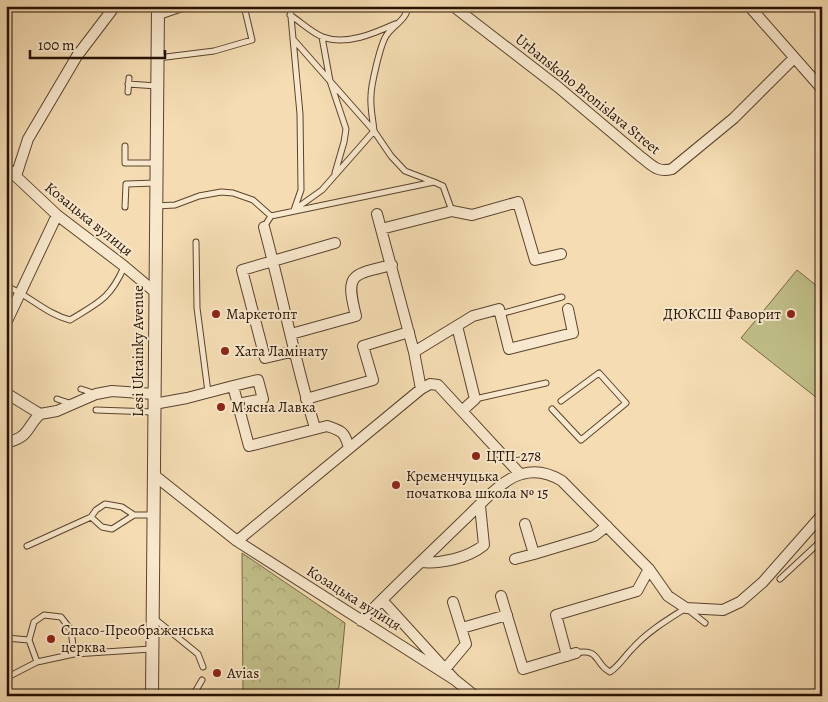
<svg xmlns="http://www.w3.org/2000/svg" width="828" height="702" font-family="Alegreya,serif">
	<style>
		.park { fill: url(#park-crowns); stroke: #746846 }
		.garden { fill: #c1bf89; stroke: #746846 }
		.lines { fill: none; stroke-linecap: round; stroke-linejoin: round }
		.service-casing { stroke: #5a442e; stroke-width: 7 }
		.minor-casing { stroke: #5a442e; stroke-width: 12 }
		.tertiary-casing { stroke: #5a442e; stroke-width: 14 }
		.service { stroke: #f8e8cd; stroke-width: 5 }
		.minor { stroke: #f8e8cd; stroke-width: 10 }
		.tertiary { stroke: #f8e8cd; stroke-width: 12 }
		.poi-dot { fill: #8f2418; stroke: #f8e8cd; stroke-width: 2 }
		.labels { text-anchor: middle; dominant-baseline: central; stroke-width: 4; stroke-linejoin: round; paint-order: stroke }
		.street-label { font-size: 15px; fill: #271202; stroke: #f8e8cd }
		.poi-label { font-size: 15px; fill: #271202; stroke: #f8e8cd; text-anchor: start }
	</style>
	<defs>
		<pattern id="park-crowns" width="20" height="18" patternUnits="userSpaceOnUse" patternTransform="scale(1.25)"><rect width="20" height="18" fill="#c1bf89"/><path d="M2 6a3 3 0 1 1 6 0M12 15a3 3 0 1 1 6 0" fill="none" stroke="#a6a375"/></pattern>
	</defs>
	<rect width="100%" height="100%" fill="#f5dcb2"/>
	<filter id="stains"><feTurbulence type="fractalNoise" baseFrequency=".004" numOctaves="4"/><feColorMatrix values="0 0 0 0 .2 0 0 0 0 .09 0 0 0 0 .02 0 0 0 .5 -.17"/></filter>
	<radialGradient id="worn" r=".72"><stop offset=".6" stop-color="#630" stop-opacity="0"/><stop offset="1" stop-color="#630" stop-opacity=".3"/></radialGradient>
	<path class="park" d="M242 553 345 623 339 687 333 696H243Z"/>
	<path class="garden" d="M797 270 822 290V402L741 338Z"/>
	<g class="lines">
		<defs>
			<path id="service" d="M290 6 300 114 301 190 294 210
				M290 15C301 22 312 33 323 37 346 46 375 33 395 24
				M158 17 190 6
				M322 37 330 81 346 129 344 142 335 173
				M293 39 374 131 391 156 405 171 434 182
				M158 58 214 51 252 40 244 6
				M128 84 157 86
				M128 92 129 78
				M125 146V163H156
				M156 206 175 205 199 196 221 192 233 193 253 200 271 216
				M125 207 126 184 156 183
				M294 210 322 190 374 131C373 120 370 107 371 96 371 85 380 46 386 36 393 25 407 20 408 6
				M264 227 271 216 434 182 443 186 452 211
				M196 242 197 308 208 392
				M6 286C29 295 46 314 70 320 98 303 110 299 124 267
				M500 314 562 297
				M81 389 93 393
				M57 399 72 404
				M475 399 546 383
				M552 409 581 440 626 403 599 373 561 401
				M96 410 153 412
				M91 517 102 527 112 529 134 515H152
				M27 546 91 517 96 510 105 504 122 507 134 515
				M780 579 822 540
				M155 619 198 654 203 667
				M6 638 29 640 37 662
				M29 640 34 622 44 615 61 617 71 630 74 654
				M576 653C601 648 594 664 610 672 620 665 624 657 632 649 647 632 667 620 686 608L705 623
				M6 678 37 662 74 654 151 649
				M187 696 195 692 202 680"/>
			<path id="minor" d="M453 6 558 87 641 157C652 165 657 173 672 169L734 118 794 58
				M749 6 822 89
				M6 167 57 215 124 266 155 292
				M16 176 28 139 77 56 115 6
				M377 214 414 352 421 389
				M264 227C282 294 295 362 315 428
				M381 229 452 211 472 215 518 202 535 260 561 254
				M6 323 57 215
				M457 326 475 399 463 410
				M291 334 356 316C345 273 351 275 392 265
				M295 351 265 358 242 270 335 243
				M414 352 473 316 499 309 509 349 573 333 568 309
				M233 386 258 380 263 399 238 404
				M6 393 40 414
				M306 399 373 380 363 346 409 332
				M154 404 187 398 233 386 249 446 327 426C343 431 345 433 349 448
				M6 443C31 436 25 429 40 414L57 411 96 394 112 391 154 394
				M154 475 237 541 455 680
				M525 524 534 554 594 536 607 526
				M237 541 421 389 430 384 438 385 520 474
				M515 559 534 554
				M421 562C441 564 468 558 484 545L480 506
				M501 596 523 669 576 653
				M382 600 455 680 475 696
				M361 621C395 586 430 553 465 519 479 506 503 478 522 474 536 470 549 473 562 481L649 569 668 596 686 608 723 610 740 602 763 582 822 515
				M462 628 507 615
				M567 656 556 615 637 591 649 569
				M446 668 466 644 453 602"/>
			<path id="tertiary" d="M152 696 158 6"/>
		</defs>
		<use href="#service" class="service-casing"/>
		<use href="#minor" class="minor-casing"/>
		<use href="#tertiary" class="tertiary-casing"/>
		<use href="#service" class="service"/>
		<use href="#minor" class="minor"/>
		<use href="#tertiary" class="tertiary"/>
	</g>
	<g class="poi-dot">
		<circle cx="216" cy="314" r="5"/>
		<circle cx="791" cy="314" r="5"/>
		<circle cx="225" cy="351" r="5"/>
		<circle cx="221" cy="407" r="5"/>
		<circle cx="476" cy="456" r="5"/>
		<circle cx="396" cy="485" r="5"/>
		<circle cx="51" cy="639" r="5"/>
		<circle cx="217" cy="673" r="5"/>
	</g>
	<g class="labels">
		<g class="street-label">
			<text transform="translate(588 94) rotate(39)">Urbanskoho Bronislava Street</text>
			<text transform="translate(89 219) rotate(39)">Козацька вулиця</text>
			<text transform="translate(138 351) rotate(-90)">Lesi Ukrainky Avenue</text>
			<text transform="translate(354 598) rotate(32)">Козацька вулиця</text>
		</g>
		<g class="poi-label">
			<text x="226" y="314">Маркетопт</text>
			<text x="781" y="314" text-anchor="end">ДЮКСШ Фаворит</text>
			<text x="235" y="351">Хата Ламінату</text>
			<text x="231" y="407">М'ясна Лавка</text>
			<text x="486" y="456">ЦТП-278</text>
			<text x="406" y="476">Кременчуцька<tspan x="406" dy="17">початкова школа № 15</tspan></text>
			<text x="61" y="630">Спасо-Преображенська<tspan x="61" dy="17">церква</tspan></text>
			<text x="227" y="673">Avias</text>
		</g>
	</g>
	<rect width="828" height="702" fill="none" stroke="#f5dcb2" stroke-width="25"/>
	<rect x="8" y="8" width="813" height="687" fill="none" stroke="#271202" stroke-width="2.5"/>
	<rect x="12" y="12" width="803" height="677" fill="none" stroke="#271202"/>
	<path d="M30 50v8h135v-8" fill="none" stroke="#271202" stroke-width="2.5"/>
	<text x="38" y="50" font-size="15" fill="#271202" stroke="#f8e8cd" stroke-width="4" paint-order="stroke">100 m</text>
	<rect width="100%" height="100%" filter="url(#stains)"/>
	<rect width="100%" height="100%" fill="url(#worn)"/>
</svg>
